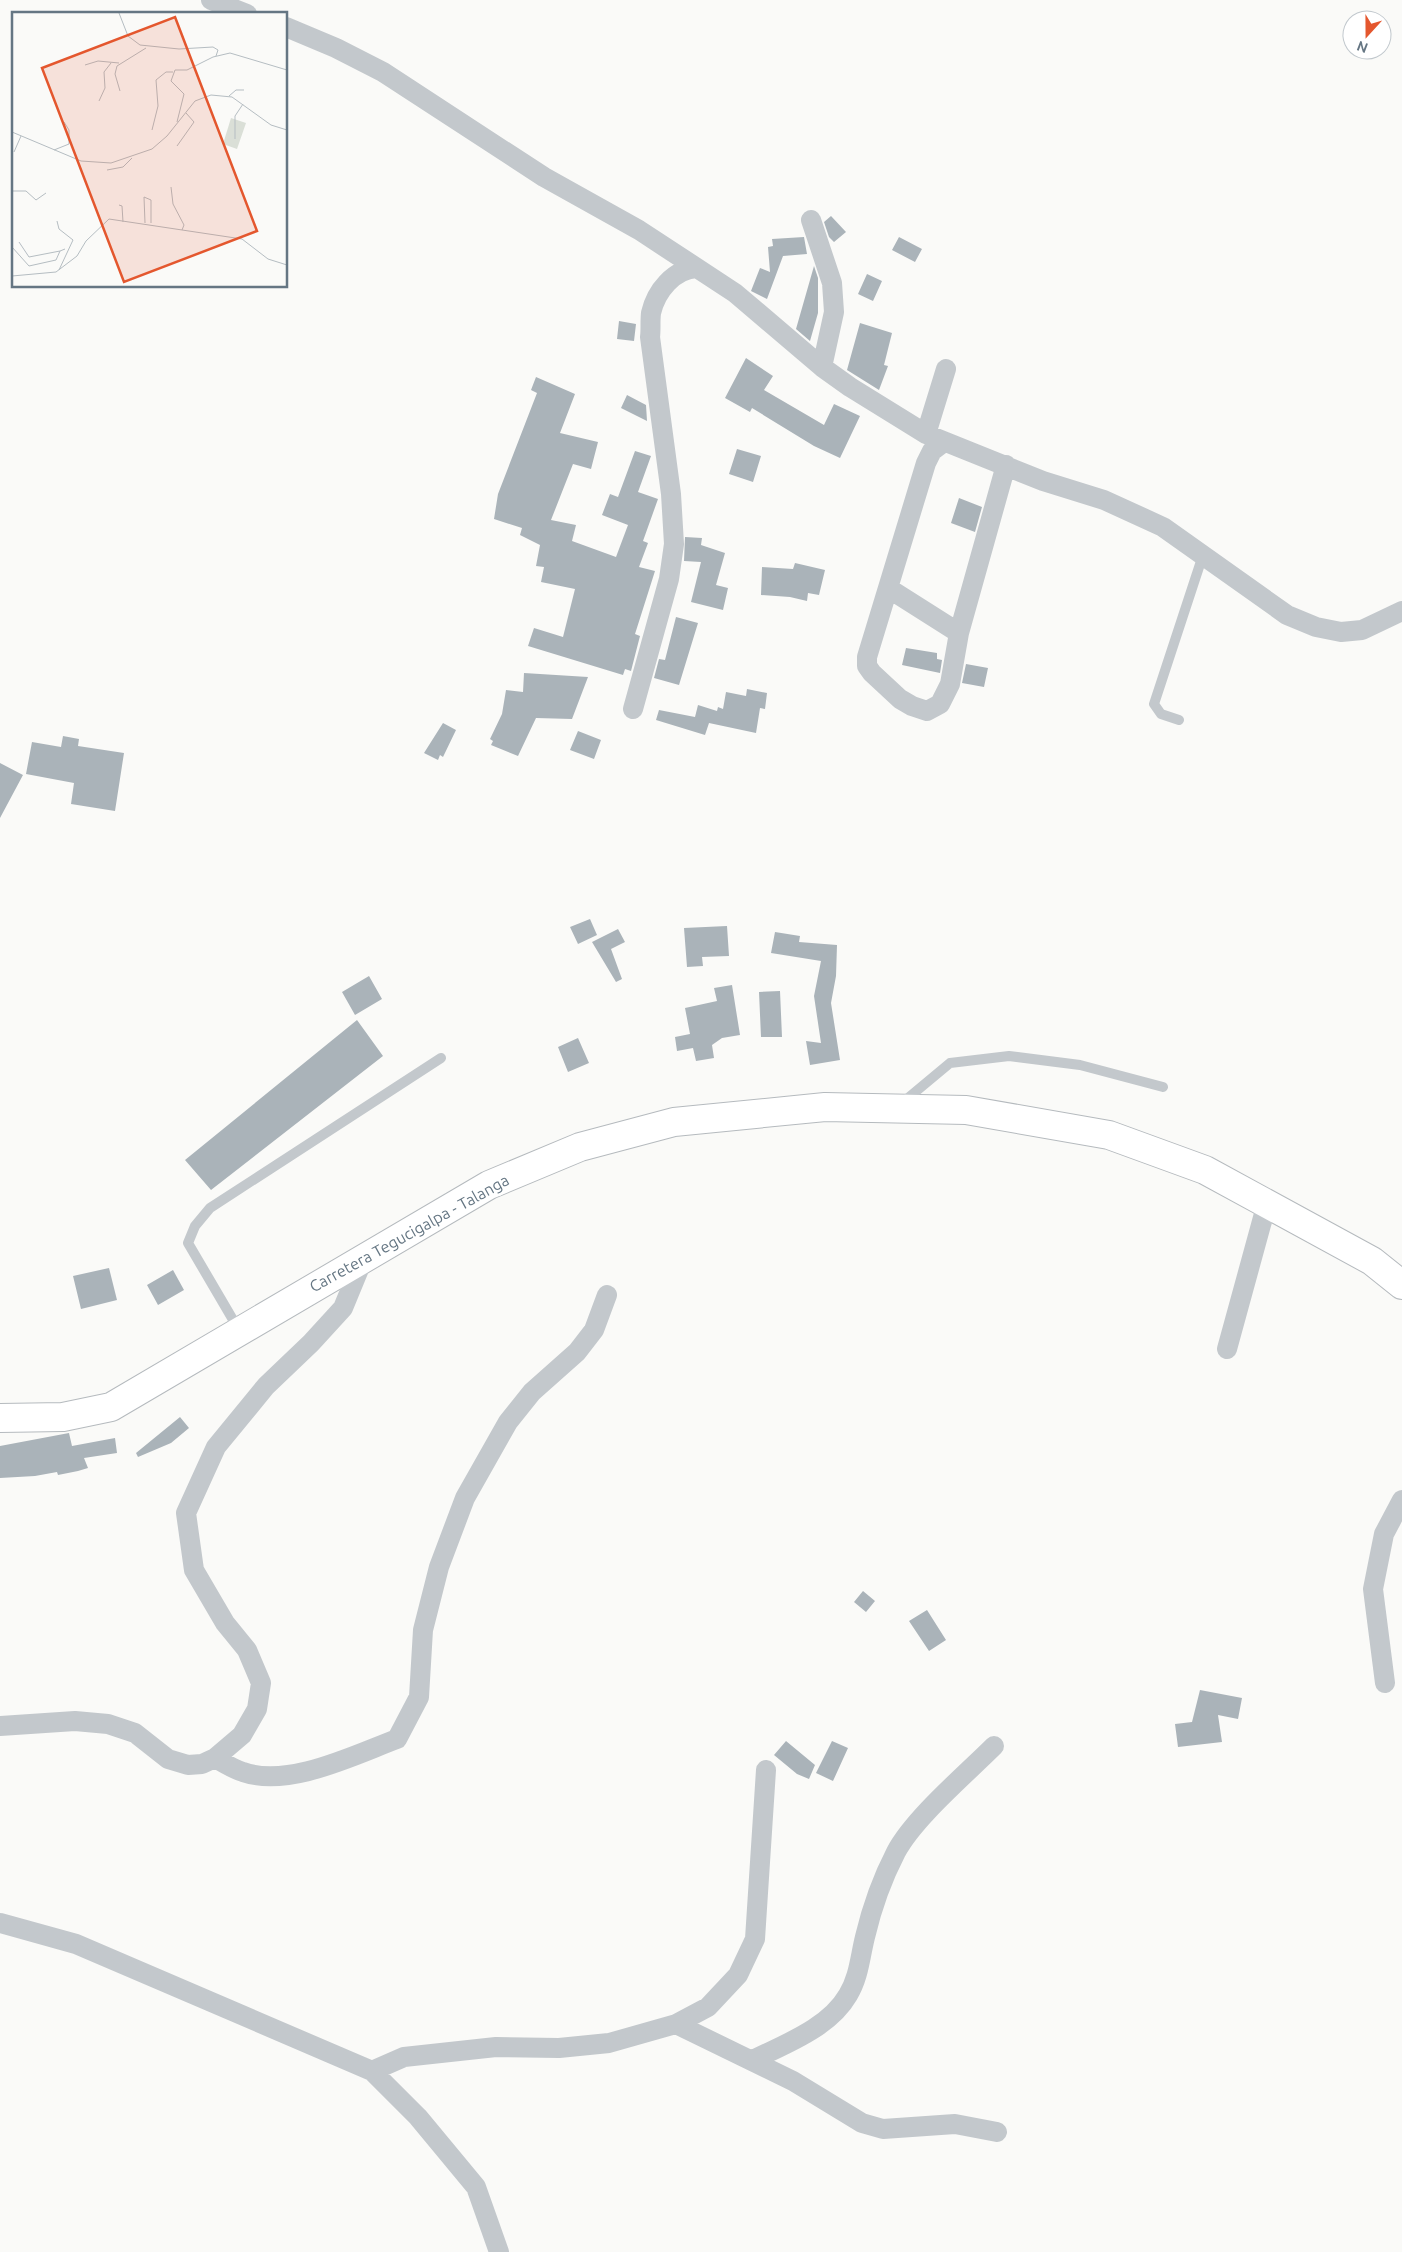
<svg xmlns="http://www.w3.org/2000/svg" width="1402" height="2252" font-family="Ubuntu,sans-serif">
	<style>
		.building { fill: #aab3b9 }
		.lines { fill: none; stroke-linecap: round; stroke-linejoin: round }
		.primary-casing { stroke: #b5babe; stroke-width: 30 }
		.service { stroke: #c3c8cc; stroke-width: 10 }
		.minor { stroke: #c3c8cc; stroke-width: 20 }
		.primary { stroke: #fff; stroke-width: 28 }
		.labels { text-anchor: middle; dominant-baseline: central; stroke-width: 5; stroke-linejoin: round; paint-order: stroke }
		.street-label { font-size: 16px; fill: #657683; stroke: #fff }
		.inset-road { fill: none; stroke: #b5bdc2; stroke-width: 1 }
		.view { fill: #e4572e; fill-opacity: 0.15; stroke: #e4572e; stroke-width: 2.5 }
		.inset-edge { fill: none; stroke: #657683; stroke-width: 2.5 }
	</style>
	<rect width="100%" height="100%" fill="#fafaf8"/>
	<path class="building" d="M831 216 846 232 834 242 829 237 824 222Z
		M804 237 807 254 783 256 767 299 751 291 760 268 770 272 768 247 773 246 772 239Z
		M899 237 922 249 915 262 892 250Z
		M814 266 818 278V313L810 341 796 329Z
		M867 274 882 281 873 301 858 294Z
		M619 321 636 324 634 341 617 339Z
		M860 323 892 333 884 365 888 366 879 390 847 370Z
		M746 358 773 376 764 390 824 425 834 404 860 416 840 458 814 446 752 408 750 412 725 398Z
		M536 377 575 394 560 433 598 442 591 469 573 464 551 520 576 525 572 541 616 557 628 525 602 515 610 494 618 497 635 451 651 456 638 492 658 499 643 541 648 543 639 567 655 571 635 634 640 636 631 671 625 669 623 675 528 646 534 628 563 637 575 589 541 582 544 567 536 566 540 545 520 535 522 528 494 519 498 494 537 393 531 390Z
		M627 395 646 405 647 421 621 408Z
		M737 449 761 456 753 482 729 474Z
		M959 498 982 507 975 532 951 523Z
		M685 537 702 538 701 545 725 553 716 585 728 588 723 610 691 602 701 562 684 561Z
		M795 563 825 570 819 595 808 593 807 601 790 597 761 595 762 567 793 569Z
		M676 617 698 623 679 685 654 678 659 659 665 660Z
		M906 648 937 653V659L942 660 940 673 902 665Z
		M966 664 988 668 984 687 962 683Z
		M524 673 588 677 572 719 536 718 518 756 491 745 493 741 490 739 502 714 506 690 523 692Z
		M747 689 767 693 765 709 760 708 756 733 709 723 705 735 656 720 659 710 695 717 698 705 717 711 718 707 723 709 726 692 746 696Z
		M443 723 456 730 443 757 440 755 438 760 424 753Z
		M578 731 601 740 594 759 570 750Z
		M63 736 79 739 78 746 124 753 115 811 71 804 74 783 26 774 32 742 61 747Z
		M0 763 23 775 0 818Z
		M590 919 597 935 578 944 570 927Z
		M727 926 729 956 702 957 703 966 687 967 684 928Z
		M618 929 625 942 611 949 622 979 616 982 592 942Z
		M775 932 800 936 799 942 837 945 836 976 831 1003 840 1060 810 1065 806 1041 821 1043 814 996 821 961 771 953Z
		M369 976 382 999 355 1015 342 992Z
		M732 985 740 1035 722 1038 712 1045 714 1058 696 1061 693 1048 677 1051 675 1037 690 1034 685 1008 717 1001 714 988Z
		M780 991 782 1037H761L759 992Z
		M357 1020 383 1056 211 1190 185 1160Z
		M578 1038 589 1063 568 1072 558 1047Z
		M109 1268 117 1300 81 1309 73 1276Z
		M173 1270 184 1290 158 1305 147 1285Z
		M180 1417 189 1428 171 1443 138 1457 136 1453Z
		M69 1433 72 1446 115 1438 117 1453 84 1458 88 1468 78 1471 58 1475 57 1472 35 1476 0 1478V1446Z
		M863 1591 875 1601 866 1612 854 1602Z
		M927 1610 946 1640 929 1651 909 1621Z
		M1200 1690 1242 1698 1238 1719 1218 1715 1222 1742 1178 1747 1175 1724 1192 1722Z
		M786 1741 815 1765 809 1779 797 1774 774 1755Z
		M832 1741 848 1748 833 1781 816 1773Z"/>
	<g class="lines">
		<defs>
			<path id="primary" d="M0 1418 63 1417 111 1407 489 1185 580 1147 674 1122 825 1107 966 1110 1109 1135 1205 1170 1372 1261 1402 1285"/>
		</defs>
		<use href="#primary" class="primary-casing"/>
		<path class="service" d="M1179 720 1161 714 1154 704 1203 555
			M902 1103 950 1063 1009 1056 1080 1065 1163 1087
			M239 1330 188 1243 195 1226 210 1208 441 1058"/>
		<path class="minor" d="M211 0 247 14
			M286 27 336 48 383 72 544 177 639 230 735 293 822 367 850 387 926 434 1043 481 1104 500 1163 527 1287 615 1316 627 1341 632 1362 630 1402 611
			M811 220 832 283 834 312 822 367
			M926 434 946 369
			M944 442 932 451 926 463 867 657V666L872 673 900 699 912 706 927 711 940 704 950 684 959 633 1006 465
			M888 588 959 633
			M633 709 669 579 674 544 671 494 650 337C651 330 650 321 651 313 656 291 674 269 697 268
			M1227 1349 1267 1203
			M1385 1683 1373 1589 1384 1534 1402 1500
			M0 1726 75 1721 108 1724 135 1733 168 1759 188 1765 202 1764 215 1758 242 1735 257 1709 261 1683 247 1650 225 1623 194 1570 186 1513 216 1447 266 1386 311 1343 343 1308 364 1257
			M215 1758C224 1763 233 1769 243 1772 289 1788 354 1755 397 1739L419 1697 423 1630 439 1567 465 1498 508 1422 532 1392 577 1352 594 1330 607 1295
			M0 1923 76 1944 372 2071 418 2117 476 2187 499 2252
			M676 2024 793 2081 862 2123 883 2129 955 2124 997 2132
			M753 2060C785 2044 829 2028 848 1995 859 1977 860 1957 865 1937 872 1907 882 1879 896 1852 914 1818 966 1774 994 1746
			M372 2071 404 2057 496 2047 559 2048 609 2043 676 2024 708 2007 738 1975 755 1939 766 1770"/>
		<use href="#primary" class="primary"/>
	</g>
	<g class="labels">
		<g class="street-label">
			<text transform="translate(409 1233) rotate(-29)">Carretera Tegucigalpa - Talanga</text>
		</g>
	</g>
	<g transform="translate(12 12)">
		<rect width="275" height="275" fill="#fafaf8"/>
		<path d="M219 106 234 111 225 137 211 132Z" fill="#dadfd7"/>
		<path class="inset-road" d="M107 1 116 24 128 33 167 37 201 35 206 38 204 44M73 53 86 49 107 51M108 79 103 62 105 54 134 36M217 84 224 78H232M87 89 93 76 92 60 99 51M165 110 172 82 159 69 163 58H175L201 45 218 41 275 58M140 118 146 94 144 68 154 60H161M0 120 69 149 99 151 140 137 155 124 183 89 199 83 220 85 259 113 275 118M223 127V104L231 92M165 134 182 110 174 101M42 138 57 132V118L52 110M2 140 9 124M95 158 111 155 120 146M159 175 161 192 172 213 170 218M0 179H14L24 188 34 181M107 193 110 194 111 210M45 209 47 217 61 228 47 258M133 211 132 185 139 188V211M7 230 17 245 48 239M0 235 17 254 44 248 48 239 53 237M0 264 44 260 65 244 74 229 97 207 230 227 256 247 275 253"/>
		<path class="view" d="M163 5 245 219 112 270 30 56Z"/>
		<rect width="275" height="275" class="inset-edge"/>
	</g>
	<g transform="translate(1367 35) rotate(201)"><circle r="24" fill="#ffffff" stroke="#c1c8cd"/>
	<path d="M0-4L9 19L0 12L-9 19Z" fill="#e4572e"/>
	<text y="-8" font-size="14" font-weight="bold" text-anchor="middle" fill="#657683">N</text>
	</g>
</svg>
